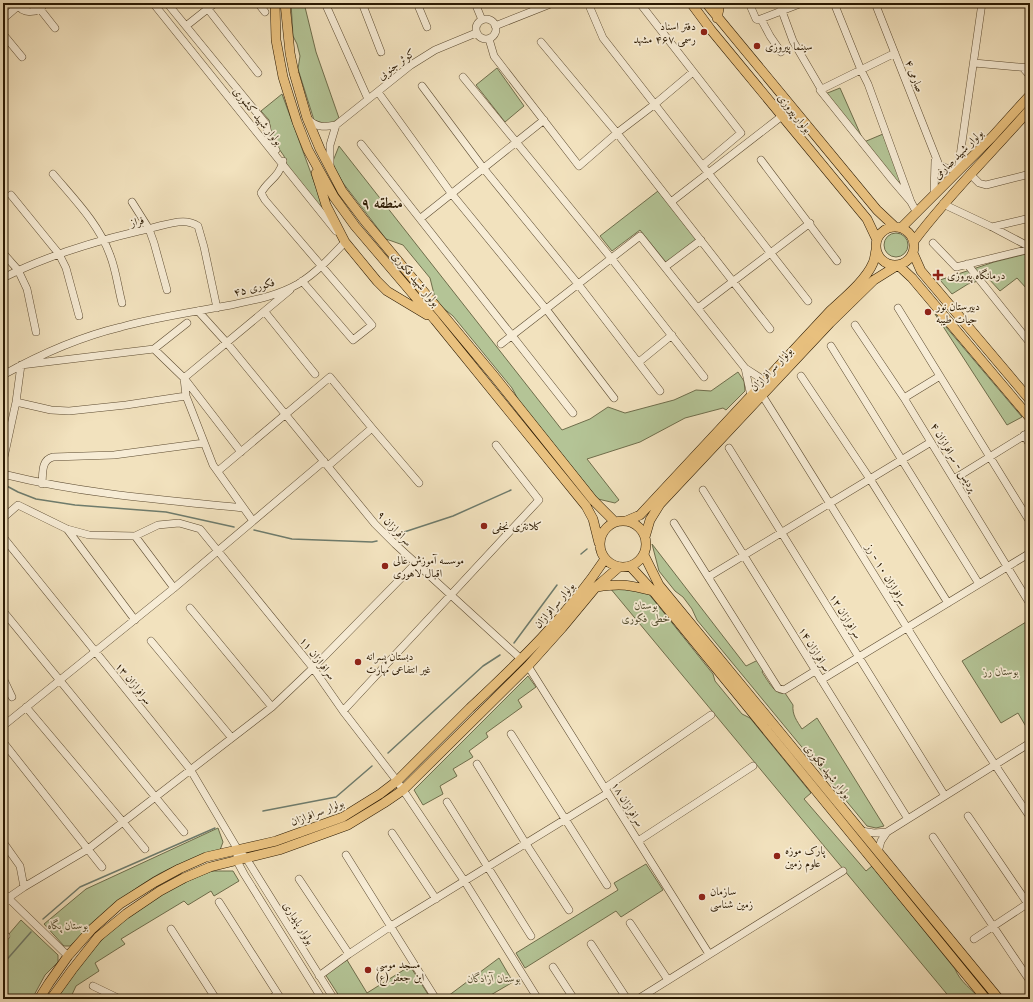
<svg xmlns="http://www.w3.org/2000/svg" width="1033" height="1002" font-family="'Libre Caslon Text',Amiri,serif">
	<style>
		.green { fill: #b4c496; stroke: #6f6e4c }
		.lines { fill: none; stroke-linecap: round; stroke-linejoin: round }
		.stream { stroke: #6e7b6c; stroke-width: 1.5 }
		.minor-casing { stroke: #5c4b31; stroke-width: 8 }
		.major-casing { stroke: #2a1902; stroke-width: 10 }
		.minor { stroke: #f7ecd5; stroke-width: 7 }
		.major { stroke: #e9c17f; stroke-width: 9 }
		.poi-dot { fill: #8f2418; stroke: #f7ecd5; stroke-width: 1.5 }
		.labels { text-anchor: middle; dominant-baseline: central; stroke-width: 3.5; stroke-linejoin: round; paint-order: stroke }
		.poi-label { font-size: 11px; fill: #2a1902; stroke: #f7ecd5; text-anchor: start }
		.street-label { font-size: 11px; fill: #2a1902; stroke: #f7ecd5 }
		.park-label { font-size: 11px; font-style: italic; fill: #534c2e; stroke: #f7ecd5 }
		.district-label { font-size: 15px; font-weight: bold; fill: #2a1902; stroke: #f7ecd5 }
	</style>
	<rect width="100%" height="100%" fill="#f2e2be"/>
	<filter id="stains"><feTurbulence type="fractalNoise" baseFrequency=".005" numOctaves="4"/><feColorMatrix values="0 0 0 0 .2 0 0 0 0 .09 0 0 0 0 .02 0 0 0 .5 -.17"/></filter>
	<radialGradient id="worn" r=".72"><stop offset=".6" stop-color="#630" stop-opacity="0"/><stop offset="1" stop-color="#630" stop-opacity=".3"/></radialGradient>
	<path class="green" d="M291 3H304L316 52 339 118 329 125 314 120 298 69 300 56 297 44 293 36Z
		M497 68 524 106 505 122 476 85Z
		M840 88 863 140 825 94Z
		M282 94 327 217 287 167 284 156 272 139 269 120 261 111Z
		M883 134 902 182H896L864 142Z
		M339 146 562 430 590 419 608 407 625 413 674 400 696 390 711 391 738 372 744 381 745 391 726 410 723 408 685 418 640 442 587 459 619 500 615 503 598 499 519 401 512 388 453 316 442 307 435 298 430 278 403 245 386 239 343 183 334 167 333 161Z
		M658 191 699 242 669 266 640 230 612 251 600 236Z
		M884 245a12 12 0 1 1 24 0a12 12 0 1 1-24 0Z
		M1030 253V286L1027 289 1017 278 1000 291 988 278 968 284 952 294 940 280 994 262Z
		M935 314 1022 417 1007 425Z
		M652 544 746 666 758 660 764 669 762 672C767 679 775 696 785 693L793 705C792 715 797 721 802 729L817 718 884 826 876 828 867 826 697 620 692 609 683 597 675 591 659 571Z
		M610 588 629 589 648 593 713 674 715 681 742 714 750 718 811 793 804 799 866 871 872 866 955 969C961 983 971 988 980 999H951Z
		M1026 622 1030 628V729L1028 730 1018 713 1001 723 962 661Z
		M528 676 536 687 518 700 522 707 486 733 488 737 469 751 473 757 453 769 457 776 440 786 443 794 423 805 414 790Z
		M218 828 223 842 220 850C197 858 173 865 152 878 121 897 95 920 70 946H64L44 924 86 889Z
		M646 864 663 890 621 917 616 911 525 968 516 953 618 890 614 883Z
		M212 871H233L239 881 214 896 211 891 188 905 184 901 121 939 125 944 95 963 99 971 76 986 70 999 57 998C71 979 85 957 102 940 132 908 171 887 212 871Z
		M21 920 58 955V962L45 975 32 999H3V941Z
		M499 958 513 982 484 999H444Z
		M347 960 367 993 410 966 431 999H341L325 974Z"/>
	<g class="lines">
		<path class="stream" d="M3 484 18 492 36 499 75 505 166 512 234 527
			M254 530 292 539 372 542 377 541
			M392 536 453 516 511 490
			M581 554 587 549
			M514 643 557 585
			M388 753 483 666 500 655
			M263 811 336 797 372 766
			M43 919 80 887 215 828
			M3 964 31 932"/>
		<defs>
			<path id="minor" d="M16 3C23 15 38 14 45 3
				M153 3 336 231
				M167 3 266 124 269 138 276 150
				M258 3 265 12
				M325 3 368 99
				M362 3 381 52
				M417 3 427 27
				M475 3 482 20
				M588 3 603 38 808 301
				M749 3 756 19 758 20 802 3
				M779 3 793 41 821 89
				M834 3 861 70 868 84 911 202 917 213
				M875 3 939 165 946 168 958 170 982 3
				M642 6 741 133 703 165
				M40 9 55 28
				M208 9 258 73
				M3 19 18 6
				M761 19 770 36 781 52
				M476 29a10 10 0 1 1 20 0a10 10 0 1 1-20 0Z
				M186 26 215 3
				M495 26 553 3
				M3 34 22 57
				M489 39 494 56 579 166 617 133 655 104 693 72
				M541 42 617 133 770 329
				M895 53 820 90 893 181 911 202
				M974 63 1030 68
				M1024 69 1030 76
				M463 77 611 258 704 377
				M422 86 484 169 578 284 660 391
				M378 92 451 193 546 309 614 398
				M308 119C317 128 324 127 336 125L411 65 435 50 476 33
				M361 144 573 413
				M761 160 837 261
				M283 161C279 178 268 180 261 193L265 200 372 325 353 340 302 281
				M330 166V145L336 125
				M53 174C74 199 99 224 110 255 116 270 118 288 122 303
				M970 174 979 183 986 185 1030 174
				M11 195 59 254 66 268 79 316
				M934 195 935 161
				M132 202 149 229 154 243 167 290
				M671 202 782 116
				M943 204 992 227 1030 247
				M421 218 544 120
				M992 227 1030 218
				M933 243 956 267 1030 249
				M3 253 18 270 27 289 36 332
				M967 264 1030 343
				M665 267 701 240
				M3 278C46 256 92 242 139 231 152 228 165 224 178 222 185 221 192 222 198 226L204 247 217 308
				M698 308 810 223
				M898 308 1030 522
				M198 311 227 343 375 524 395 544 521 659
				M265 312 315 374
				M855 325 904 398 1030 604
				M501 344 640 236 745 368 765 381
				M831 346 979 584
				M154 349 184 378 241 452
				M639 362 672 335
				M745 368 751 396
				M3 375C41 354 79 337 121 327 157 317 194 312 231 305 254 300 277 296 298 284 316 273 331 257 345 242L343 239
				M801 376 870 479 948 603
				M184 378 186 396 213 465 253 521
				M184 378 290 290
				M762 395C851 536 936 679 1030 817
				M904 398 940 376
				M16 402 51 410 69 411 126 405 186 396
				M1024 435 1030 445
				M729 448 945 796
				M3 462 16 402 21 365 154 349 187 323
				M328 466 372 428 419 483
				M218 471 330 377 372 428
				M3 472 7 475C84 494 164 500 243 508
				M954 479 1030 432
				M42 484C43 473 41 460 53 457L114 455 204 443
				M703 490 908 819
				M3 518 18 505 67 529 89 535 135 536 158 525 179 523 200 529 313 668 343 711 397 781 465 882 538 999
				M674 523 778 688 784 690 815 671
				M67 529 135 620
				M135 536 174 588
				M3 537 190 769 238 850 246 858 334 999
				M708 577 931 442
				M190 608 272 707
				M3 611 184 832
				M151 641 231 737
				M528 666 709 954
				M3 678 12 697
				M821 680 1030 553
				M26 707 123 822 145 849
				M343 711 539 500 496 445
				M3 726 174 588 324 461
				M511 734 607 885
				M3 742 102 867
				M477 764 526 844 569 910
				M605 788 711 715
				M447 802 531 936
				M968 816 1030 907
				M861 831 874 833 887 832
				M392 833 436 899
				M933 837 1030 981
				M638 841 753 766
				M3 842 20 866 24 887
				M878 852 881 841 887 832 1030 743
				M346 855 436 999
				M237 856V861L244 874 322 999
				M299 879 349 954
				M3 893 68 956
				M219 902 281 999
				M3 904 8 898 24 887 88 849 272 707 313 668 416 563
				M630 923 668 980
				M171 929 216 999
				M3 933 6 936
				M974 939 1030 902
				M591 944 627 999
				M553 967 574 999
				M319 976 349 954 391 926 608 793
				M93 986 120 999
				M270 999 278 994
				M638 999 843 871"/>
			<path id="major" d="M275 3 276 40 283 77 297 122 308 150 334 197 355 226 435 320 586 506 593 519 599 543
				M285 3 290 53 294 73 307 118 320 149 342 191 364 220 494 376 593 500 615 522
				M691 3 711 30 867 219 877 240
				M706 3 877 210 894 226
				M717 18 719 9 718 3
				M316 173 326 205 345 242 377 281 387 291 427 315
				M876 246a19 19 0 1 1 38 0a19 19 0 1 1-38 0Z
				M902 227 992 137 1030 95
				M914 241C949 194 992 153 1030 109
				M913 253 921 271 1030 400
				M898 265 912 278 1030 418
				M600 544a23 23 0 1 1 46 0a23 23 0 1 1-46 0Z
				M626 521 640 515 830 311C844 298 866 280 873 263 875 259 875 254 876 250
				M645 537 650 520 660 504 830 323 874 280 898 265
				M644 555 659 585 999 999
				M630 566 653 591 986 999
				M597 587C621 583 630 585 653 591
				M39 999 49 983 68 956 91 930 120 904 155 882 179 869 206 857 276 841 343 817 380 794 397 781C421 757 446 732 470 708 519 662 568 615 605 559
				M51 999 72 970 98 937 126 914 160 891 184 878 210 867 279 850 348 825 384 803 403 790 528 666 562 628 596 587 619 567"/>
		</defs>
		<use href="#minor" class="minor-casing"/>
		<use href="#major" class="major-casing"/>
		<use href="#minor" class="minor"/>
		<use href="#major" class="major"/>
	</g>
	<g class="poi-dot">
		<circle cx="704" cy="32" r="4"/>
		<circle cx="757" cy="46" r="4"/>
		<path d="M936 269h4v4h4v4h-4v4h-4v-4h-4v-4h4z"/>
		<circle cx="928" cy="312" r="4"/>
		<circle cx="484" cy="526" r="4"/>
		<circle cx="385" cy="566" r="4"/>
		<circle cx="358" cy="662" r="4"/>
		<circle cx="777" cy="856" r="4"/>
		<circle cx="702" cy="897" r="4"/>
		<circle cx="368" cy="970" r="4"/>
	</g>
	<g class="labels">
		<g class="poi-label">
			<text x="696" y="26" text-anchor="end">دفتر اسناد<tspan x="696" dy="13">رسمی ۴۶۷ مشهد</tspan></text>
			<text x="765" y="46">سینما پیروزی</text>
			<text x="947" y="275">درمانگاه پیروزی</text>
			<text x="936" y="306">دبیرستان نور<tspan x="936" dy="13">حیات طیبه</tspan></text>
			<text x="492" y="526">کلانتری نجفی</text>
			<text x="393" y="560">موسسه آموزش عالی<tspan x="393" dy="13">اقبال لاهوری</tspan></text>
			<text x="366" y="656">دبستان پسرانه<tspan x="366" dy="13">غیر انتفاعی مهارت</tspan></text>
			<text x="785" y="850">پارک موزه<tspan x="785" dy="13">علوم زمین</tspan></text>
			<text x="710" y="891">سازمان<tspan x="710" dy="13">زمین شناسی</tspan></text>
			<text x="376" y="964">مسجد موسی<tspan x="376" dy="13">ابن جعفر (ع)</tspan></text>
		</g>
		<g class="street-label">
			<text transform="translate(396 64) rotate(-37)">کوثر جنوبی</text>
			<text transform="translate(915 76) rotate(69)">صارمی ۴</text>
			<text transform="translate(795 113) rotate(51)">بولوار پیروزی</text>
			<text transform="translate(258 116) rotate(51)">بولوار شهید کشوری</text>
			<text transform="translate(958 154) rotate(-45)">بولوار شهید صارمی</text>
			<text transform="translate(137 221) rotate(-13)">فراز</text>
			<text transform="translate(416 279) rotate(50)">بولوار شهید فکوری</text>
			<text transform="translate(254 287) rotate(-15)">فکوری ۴۵</text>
			<text transform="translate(771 369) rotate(-47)">بولوار سرافرازان</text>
			<text transform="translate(954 457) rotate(59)">پردیس - سرافرازان ۴</text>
			<text transform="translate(395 528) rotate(46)">سرافرازان ۹</text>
			<text transform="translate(887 575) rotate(59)">سرافرازان ۱۰ - رز</text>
			<text transform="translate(554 605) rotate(-50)">بولوار سرافرازان</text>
			<text transform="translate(846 616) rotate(58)">سرافرازان ۱۲</text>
			<text transform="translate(815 649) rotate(58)">سرافرازان ۱۴</text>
			<text transform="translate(318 658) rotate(52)">سرافرازان ۱۱</text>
			<text transform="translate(134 683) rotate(51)">سرافرازان ۱۳</text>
			<text transform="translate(828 771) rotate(51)">بولوار شهید فکوری</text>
			<text transform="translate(628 804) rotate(58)">سرافرازان ۱۸</text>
			<text transform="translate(317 812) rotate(-21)">بولوار سرافرازان</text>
			<text transform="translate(299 923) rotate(58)">بولوار پایداری</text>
		</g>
		<g class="park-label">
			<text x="646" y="605">بوستان<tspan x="646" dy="13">خطی فکوری</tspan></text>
			<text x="1001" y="671">بوستان رز</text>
			<text x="68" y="925">بوستان پگاه</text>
			<text x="494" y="978">بوستان آزادگان</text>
		</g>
		<g class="district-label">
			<text x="382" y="202">منطقه ۹</text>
		</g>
	</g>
	<rect width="1033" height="1002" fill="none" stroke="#f2e2be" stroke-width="16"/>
	<rect x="4" y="4" width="1025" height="994" fill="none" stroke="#2a1902" stroke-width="2"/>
	<rect x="8" y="8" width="1017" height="986" fill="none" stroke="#2a1902"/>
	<rect width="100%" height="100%" filter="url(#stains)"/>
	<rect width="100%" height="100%" fill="url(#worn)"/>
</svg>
